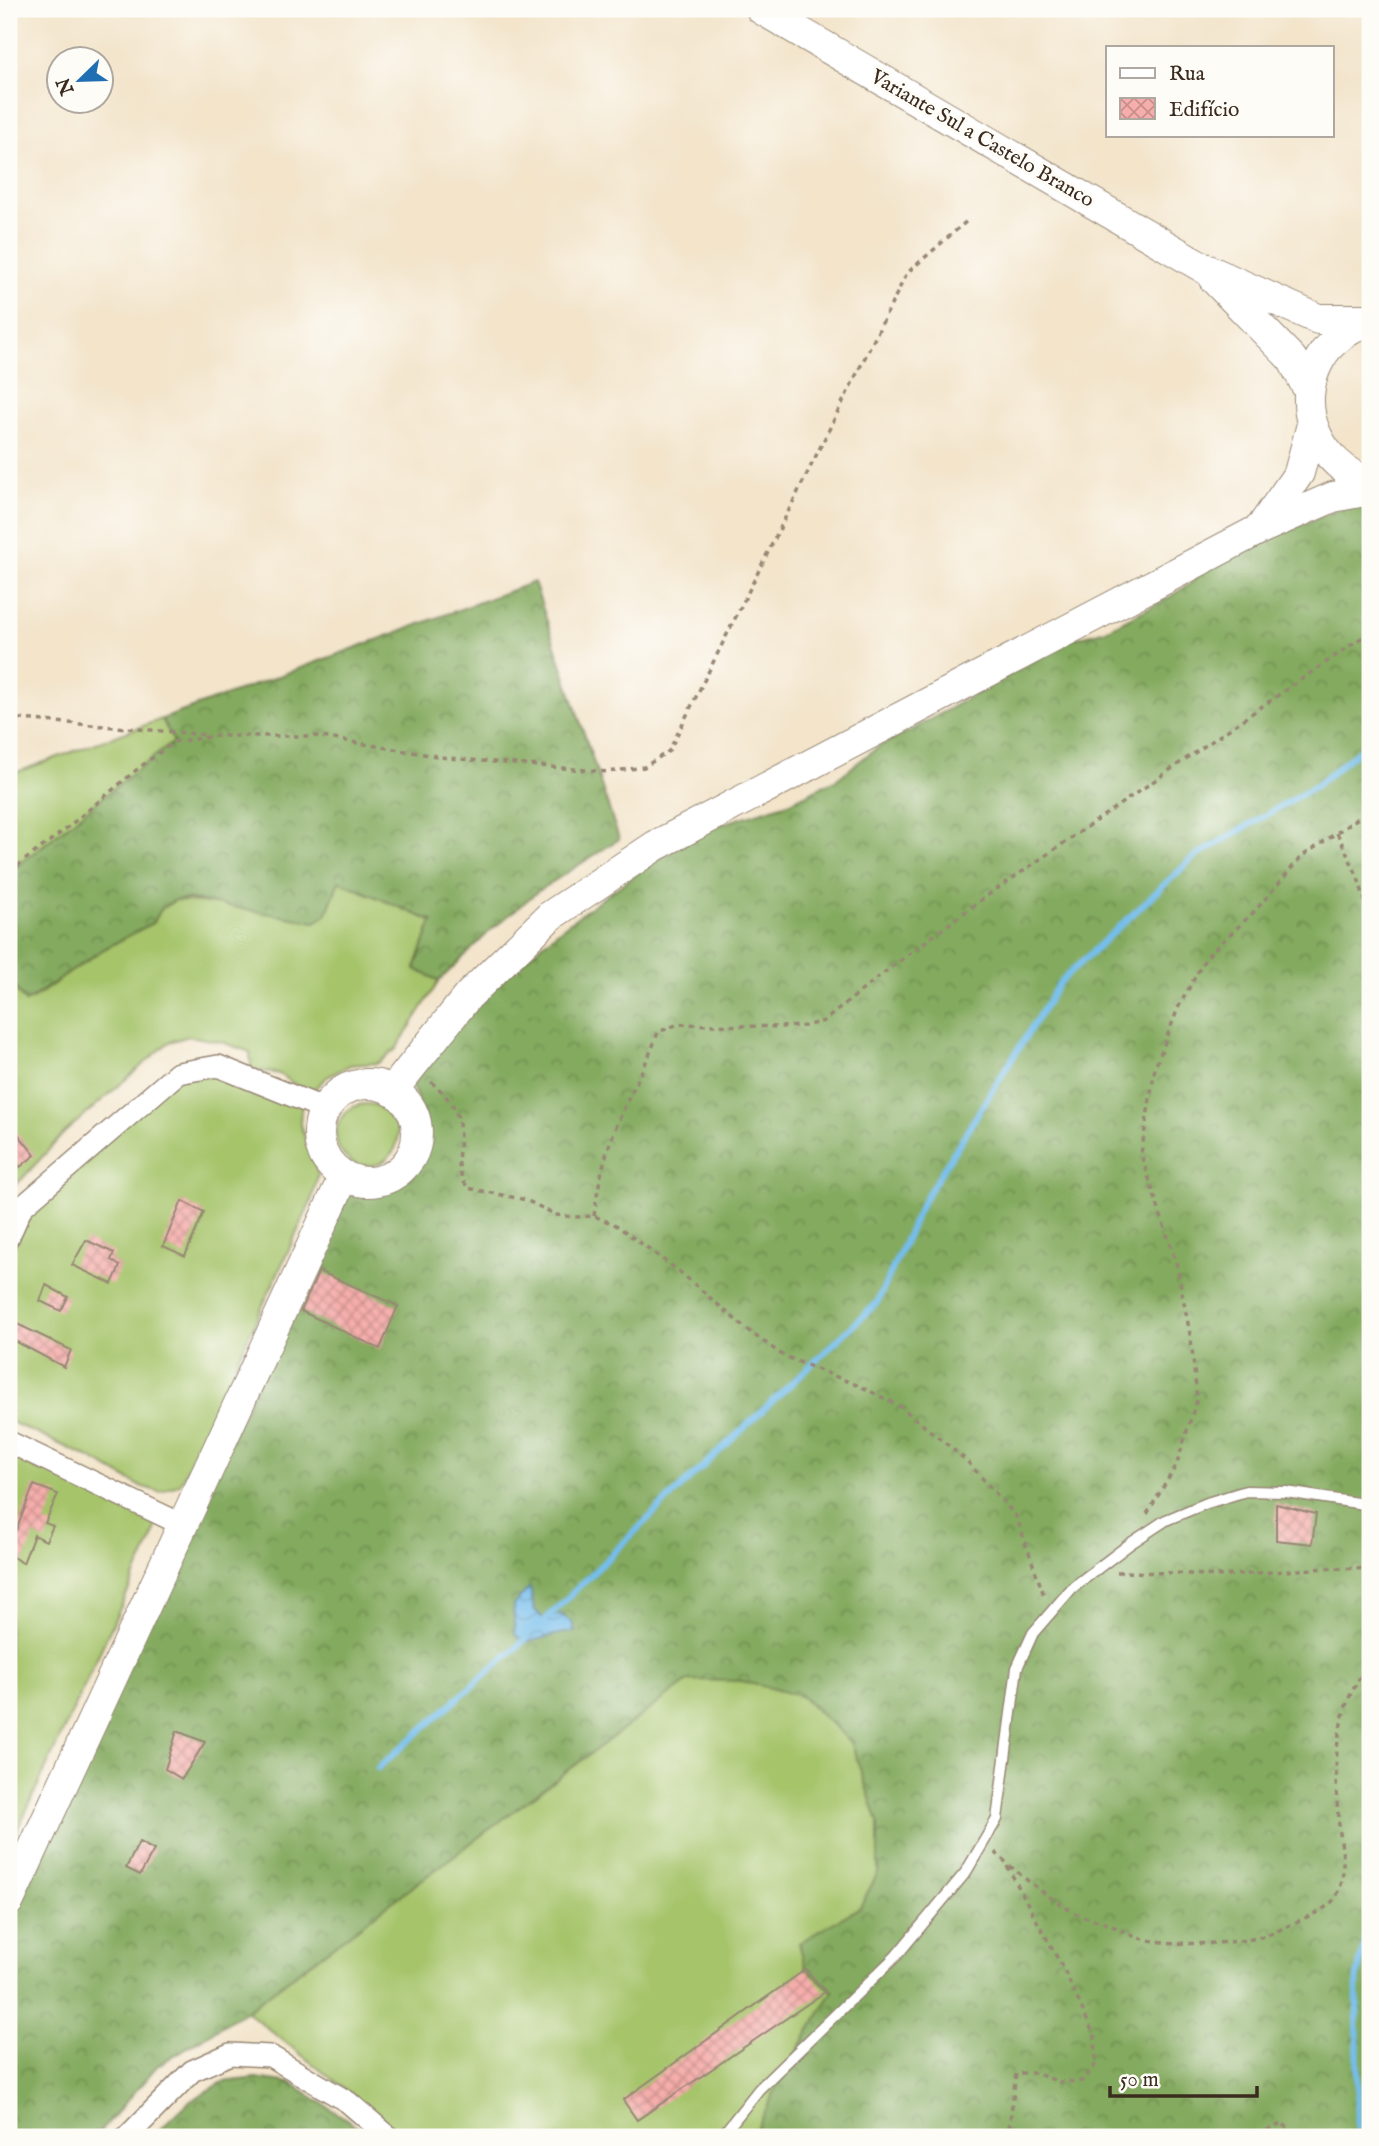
<svg xmlns="http://www.w3.org/2000/svg" width="1379" height="2146" font-family="'IM FELL English',serif">
	<style>
		.grass { fill: #a6c46b; stroke: #707744; stroke-width: 2 }
		.forest { fill: url(#forest-crowns); stroke: #606a3e; stroke-width: 2 }
		.water { fill: url(#water-waves); stroke: #587486; stroke-width: 2 }
		.lines { fill: none; stroke-linecap: round; stroke-linejoin: round }
		.stream { stroke: #75beed; stroke-width: 6 }
		.building { fill: url(#building-cross-hatch) }
		.lane-casing { stroke: #978774; stroke-width: 13 }
		.street-casing { stroke: #978774; stroke-width: 24 }
		.secondary-casing { stroke: #978774; stroke-width: 32 }
		.path { stroke: #978774; stroke-width: 3.5; stroke-dasharray: 5 5; stroke-linecap: butt }
		.lane { stroke: #fff; stroke-width: 10 }
		.street { stroke: #fff; stroke-width: 21 }
		.secondary { stroke: #fff; stroke-width: 30 }
		.labels { text-anchor: middle; dominant-baseline: central; stroke-width: 7; stroke-linejoin: round; paint-order: stroke }
		.street-label { font-size: 21px; fill: #3b2a1e; stroke: #fdfcf7 }
	</style>
	<defs>
		<pattern id="forest-crowns" width="20" height="18" patternUnits="userSpaceOnUse" patternTransform="scale(1.75)"><rect width="20" height="18" fill="#84aa5f"/><path d="M2 6a3 3 0 1 1 6 0M12 15a3 3 0 1 1 6 0" fill="none" stroke="#6d8b4e"/></pattern>
		<pattern id="water-waves" width="16" height="10" patternUnits="userSpaceOnUse" patternTransform="scale(1.75)"><rect width="16" height="10" fill="#75beed"/><path d="M0 5q4-4 8 0t8 0" fill="none" stroke="#619bbf"/></pattern>
		<pattern id="building-cross-hatch" width="8" height="8" patternUnits="userSpaceOnUse" patternTransform="scale(1.75)"><rect width="8" height="8" fill="#f6aeac"/><path d="M0 0l8 8M0 8l8-8" fill="none" stroke="#c88e8b"/></pattern>
	</defs>
	<rect width="100%" height="100%" fill="#fdfcf7"/>
	<filter id="ink" filterUnits="userSpaceOnUse"><feTurbulence type="fractalNoise" baseFrequency=".0143" numOctaves="2"/><feDisplacementMap in="SourceGraphic" scale="14" xChannelSelector="R" yChannelSelector="G"/><feConvolveMatrix kernelMatrix="1 2 1 2 8 2 1 2 1" color-interpolation-filters="sRGB"/></filter>
	<filter id="wash" filterUnits="userSpaceOnUse"><feTurbulence type="fractalNoise" baseFrequency=".00686" numOctaves="4" result="noise"/><feDisplacementMap in="SourceGraphic" scale="28" xChannelSelector="R" yChannelSelector="G"/><feGaussianBlur stdDeviation="1.57" result="paint"/><feColorMatrix in="noise" values="0 0 0 0 0 0 0 0 0 0 0 0 0 0 0 0 0 1.4 0 .05"/><feComposite in="paint" operator="in"/></filter>
	<g filter="url(#wash)">
		<rect width="100%" height="100%" fill="#f3e4ca"/>
		<path class="grass" d="M162 719 174 742 9 872V775Z
			M339 881 432 921 415 968 439 981 396 1049 378 1063 350 1065 327 1077 309 1094 279 1074 251 1069 250 1052 222 1042 189 1036 169 1042 64 1133 21 1180 9 1189V981L25 1002 34 998 102 950 154 922 161 909 176 900 326 915Z
			M218 1066 302 1100 300 1124 318 1175 311 1202 180 1484 160 1492 140 1486 88 1457 9 1421V1258L28 1215 178 1073Z
			M336 1135a31 31 0 1 1 62 0a31 31 0 1 1-62 0Z
			M9 1442 150 1510 156 1525 154 1535 9 1848Z
			M768 1620 994 1629 811 2137H405L246 2011Z"/>
		<path class="forest" d="M1370 495V2137H753L778 2084 833 1991 806 1969 799 1943 860 1907 878 1873V1822L851 1742 801 1696 742 1681 689 1680 246 2011 157 2066 96 2137H9V1901L349 1193 374 1195 412 1177 425 1153 427 1130 419 1103 412 1087 427 1059 506 976 558 931 611 892 655 861 713 827 791 802 837 779 879 746 906 733 1073 639 1106 630 1168 598 1191 583 1206 567Z
			M534 582 619 839 537 892 491 930 439 981 415 969 432 921 339 881 326 915 315 922 188 899 175 900 161 909 154 922 102 950 26 1002 9 981V872C65 830 117 783 174 742L162 719Z
			M256 2078 291 2083 374 2137H152L189 2102 223 2082Z"/>
		<path class="water" d="M530 1587 534 1609 544 1619 560 1614 572 1622 575 1632C555 1632 544 1640 523 1642L515 1635 513 1605Z"/>
		<g class="lines">
			<path class="stream" d="M542 1623 661 1506 877 1303 922 1203 1060 982 1193 858 1317 785 1370 741
				M378 1768 527 1638
				M1358 2137 1357 1977 1370 1916"/>
		</g>
		<g id="blocks">
			<path class="building" d="M9 1123 35 1155 20 1167 9 1154Z
				M182 1201 204 1212 185 1256 163 1246Z
				M86 1240 114 1253 111 1260 120 1266 112 1284 72 1265Z
				M319 1271 398 1306 380 1349 301 1311Z
				M46 1285 68 1297 61 1311 40 1301Z
				M9 1320 71 1350 64 1367 9 1338Z
				M34 1485 58 1494 45 1523 53 1526 46 1541 34 1535 23 1563 9 1555V1548Z
				M1276 1504 1316 1514 1312 1544 1276 1540Z
				M177 1731 205 1742 182 1779 165 1769Z
				M139 1842 154 1850 140 1875 126 1868Z
				M806 1969 825 1992 637 2120 623 2100Z"/>
		</g>
	</g>
	<g filter="url(#ink)">
		<use href="#blocks" fill-opacity="0" stroke="#978774" stroke-width="2"/>
		<g class="lines">
			<defs>
				<path id="lane" d="M721 2137 759 2089 896 1956 966 1872 997 1819 1017 1668 1033 1633 1072 1588 1131 1543 1166 1520 1207 1503 1246 1491 1286 1492 1370 1505"/>
				<path id="street" d="M9 1236 22 1207 178 1073 218 1066 325 1109
					M9 1442 183 1525
					M127 2137 192 2071 230 2054 270 2056 348 2102 389 2137"/>
				<path id="secondary" d="M761 9 1204 268 1318 319H1370
					M1214 279 1292 359 1309 391
					M1370 319C1351 329 1331 339 1320 359 1292 408 1320 466 1370 482
					M1260 529 1299 473 1312 424
					M319 1133a49 49 0 1 1 98 0a49 49 0 1 1-98 0Z
					M392 1091 468 996 550 916 655 846 1260 529 1333 497 1370 490
					M9 1901 344 1176"/>
			</defs>
			<use href="#lane" class="lane-casing"/>
			<use href="#street" class="street-casing"/>
			<use href="#secondary" class="secondary-casing"/>
			<path class="path" d="M9 718 209 735
				M1337 833 1357 875 1370 916
				M9 872 62 832 140 767 174 742 216 736H316L448 758 608 772 644 767 669 751 907 273 968 220
				M431 1082C484 1124 442 1153 468 1188L526 1200 556 1215 574 1217 594 1216 616 1225 680 1272 750 1332 784 1356 862 1387 901 1407 966 1460 1016 1516 1045 1598
				M594 1216C598 1185 604 1156 616 1127 629 1094 647 1065 658 1032L679 1024 780 1027 805 1026 824 1021 885 972 981 900 1370 632
				M1147 1514 1176 1466 1197 1399 1191 1339 1177 1266 1141 1154 1155 1068 1178 1008 1206 957 1255 911 1301 857 1370 810
				M1117 1572 1176 1573 1218 1576 1327 1568 1370 1569
				M995 1852C1019 1875 1046 1896 1075 1913 1086 1919 1099 1920 1110 1925 1120 1929 1129 1935 1139 1938 1170 1946 1230 1945 1260 1937 1270 1935 1281 1929 1290 1925 1303 1918 1326 1911 1335 1898 1349 1878 1341 1847 1339 1825 1334 1776 1332 1718 1361 1676L1370 1675
				M1007 1866 1064 1970 1095 2037 1096 2064 1082 2081 1060 2082 1035 2073H1016L1008 2137
				M1259 2137 1267 2130 1283 2123 1293 2135 1292 2137"/>
			<use href="#lane" class="lane"/>
			<use href="#street" class="street"/>
			<use href="#secondary" class="secondary"/>
		</g>
	</g>
	<g class="labels">
		<g class="street-label">
			<text transform="translate(982 139) rotate(30)">Variante Sul a Castelo Branco</text>
		</g>
	</g>
	<rect width="1379" height="2146" fill="none" stroke="#fdfcf7" stroke-width="35"/>
	<rect x="1106" y="46" width="228" height="91" fill="#fdfcf7" stroke="#afa8a0" stroke-width="2"/>
	<rect x="1120" y="68" width="35" height="10" fill="#ffffff" stroke="#afa8a0" stroke-width="2"/>
	<text x="1169" y="80" font-size="21" fill="#3b2a1e">Rua</text>
	<rect x="1120" y="98" width="35" height="21" fill="url(#building-cross-hatch)" stroke="#afa8a0" stroke-width="2"/>
	<text x="1169" y="116" font-size="21" fill="#3b2a1e">Edifício</text>
	<g transform="translate(80 80) rotate(247)"><circle r="33" fill="#fdfcf7" stroke="#afa8a0" stroke-width="2"/>
	<path d="M0-5L12 26L0 18L-12 26Z" fill="#1f6fb2"/>
	<text y="-10" font-size="19" font-weight="bold" text-anchor="middle" fill="#3b2a1e">N</text>
	</g>
	<path d="M1110 2086v10h147v-10" fill="none" stroke="#3b2a1e" stroke-width="3.5"/>
	<text x="1120" y="2086" font-size="21" fill="#3b2a1e" stroke="#fdfcf7" stroke-width="5" paint-order="stroke">50 m</text>
</svg>
